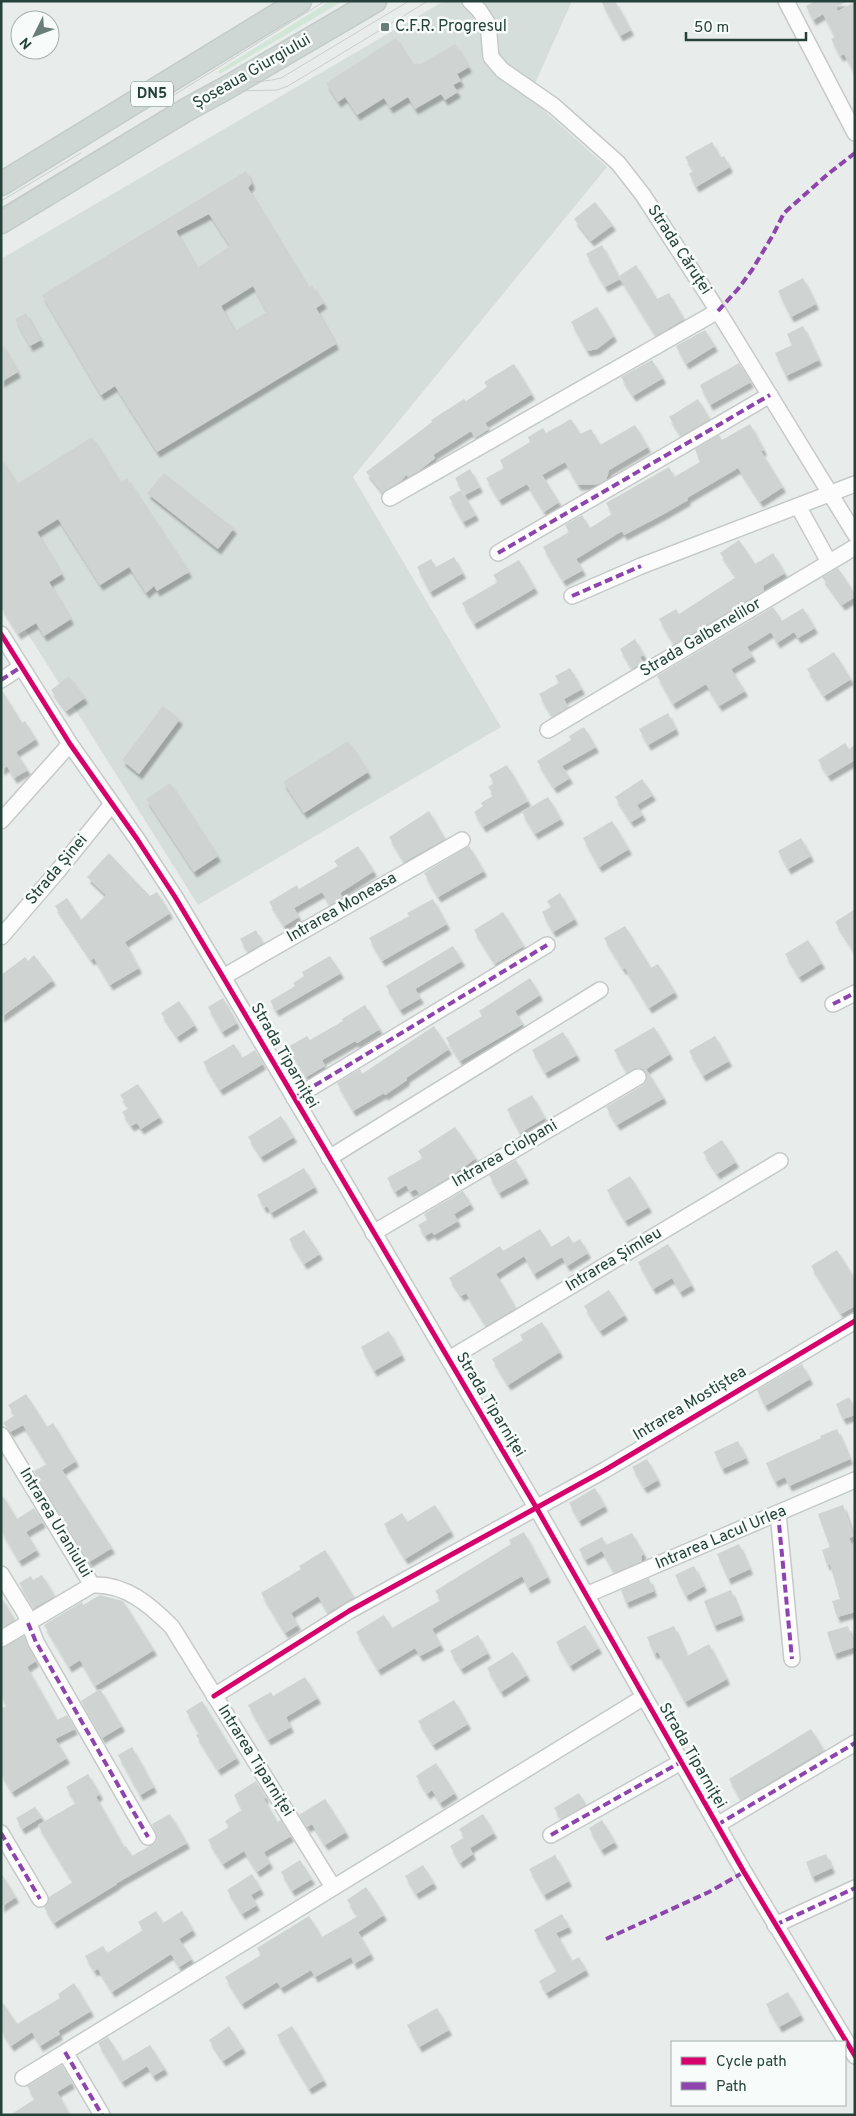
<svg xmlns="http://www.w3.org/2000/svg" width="856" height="2116" font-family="Overpass,sans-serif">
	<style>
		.built { fill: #d6dedb }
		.green { fill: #d1e6d8 }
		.building { fill: #cfd4d2; fill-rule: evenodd; filter: url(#shadow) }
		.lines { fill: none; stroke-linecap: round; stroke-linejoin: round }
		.street-casing { stroke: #c5cac8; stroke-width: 18 }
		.primary-casing { stroke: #c3ccc9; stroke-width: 25 }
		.street { stroke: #fcfcfc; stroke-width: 15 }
		.primary { stroke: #cfd7d5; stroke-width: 22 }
		.tram { stroke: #c9cdcc; stroke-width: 1 }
		.quiet { stroke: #8e44ad; stroke-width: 4; stroke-dasharray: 8 4; stroke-linecap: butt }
		.cycleway-casing { stroke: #f7fbf9; stroke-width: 8 }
		.cycleway { stroke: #d6006c; stroke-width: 5 }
		.poi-dot { fill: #697e78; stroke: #f7fbf9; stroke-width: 2 }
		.labels { text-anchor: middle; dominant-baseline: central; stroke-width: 5; stroke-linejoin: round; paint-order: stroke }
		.shield { fill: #f7fbf9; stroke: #637a73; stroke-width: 1 }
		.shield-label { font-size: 15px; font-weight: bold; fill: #24423a }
		.poi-label { font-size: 16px; fill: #24423a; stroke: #f7fbf9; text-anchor: start }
		.street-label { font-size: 16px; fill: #24423a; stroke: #f7fbf9 }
	</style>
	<defs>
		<filter id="shadow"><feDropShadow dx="3" dy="5.5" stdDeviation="1" flood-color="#0004"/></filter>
	</defs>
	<rect width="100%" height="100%" fill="#e8edeb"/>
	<path class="built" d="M444 1H572L529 97 607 167 353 477 501 727 198 905 1 591V259Z"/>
	<path class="green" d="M330 1H343L220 74 218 71Z"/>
	<path class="building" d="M601 1H615L631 30 620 36Z
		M815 1H848L836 7 838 11 855 2V73L844 54 840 56 831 39 835 37 823 14 813 20 806 6Z
		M396 38 413 65 418 63 419 65 455 44 469 67 457 74 461 81 453 85 458 92 445 100 441 94 415 109 408 97 390 108 384 98 357 115 345 97 338 102 326 83Z
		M712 142 721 158 724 156 730 167 696 187 689 174 693 171 685 157Z
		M246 171 252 183 248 188 308 287 312 285 324 303 316 308 336 344 157 452 115 386 101 395 42 295ZM209 214 230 246 197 268 176 231ZM253 286 267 312 235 331 221 306Z
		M595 202 613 225 591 241 574 219Z
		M602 245 620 279 605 287 586 254Z
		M636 265 657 299 669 293 684 319 656 336 619 276Z
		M803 278 816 304 791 317 778 291Z
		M597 307 614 336 597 349 587 351 571 322Z
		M26 313 41 340 30 346 15 319Z
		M803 326 819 360 786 376 775 353 792 345 787 334Z
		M705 330 715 346 686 364 676 346Z
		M1 343 18 372 1 382Z
		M652 360 663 378 633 396 621 377Z
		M739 363 751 382 710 405 700 385Z
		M514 364 532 394 485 423 489 429 475 438 471 431 433 455 435 458 420 470 408 477 406 475 402 480 383 493 366 472 432 422 431 420 464 399 466 401 487 387 484 382Z
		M698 399 710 419 681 436 669 417Z
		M571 419 580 434 591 429 600 445 635 425 648 447 609 470 606 480 598 484 578 485 565 462 542 475 559 502 544 512 527 484 499 500 486 478 504 468 500 460 530 442 528 437 543 428 546 433Z
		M750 424 764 450 761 451 783 487 760 502 738 468 687 498 688 500 662 515 624 535 622 531 576 559 583 570 563 581 543 547 569 532 565 525 582 515 590 528 612 514 606 503 669 467 674 477 700 462 695 449 719 435 722 440Z
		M92 437 120 482 127 478 189 572 157 591 154 586 146 593 129 567 100 585 58 519 37 532 62 574 49 582 71 619 44 636 36 623 18 634 1 607V458L17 484Z
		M470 469 480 487 465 495 455 478Z
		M164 473 234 528 218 549 147 493Z
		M461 490 476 515 463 522 449 497Z
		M739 540 755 564 773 553 785 573 763 586 764 591 674 644 659 619 676 609 679 614 736 577 720 553Z
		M454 557 463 573 430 592 417 567 431 559 436 567Z
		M519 560 535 588 474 624 462 603 498 582 493 575Z
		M838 568 855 594V597L842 605 822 577Z
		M773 607 782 621 803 608 815 628 798 638 794 632 777 643 771 632 747 647 753 656 731 669 745 691 719 706 706 684 673 704 657 676Z
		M635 639 644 655 640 657 643 662 632 669 620 649Z
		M834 652 851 679 824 696 807 669Z
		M570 668 582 689 564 699 568 707 552 717 539 694 559 683 555 676Z
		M69 676 85 698 66 711 51 690Z
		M1 689 22 723 25 721 36 739 16 752 28 770 14 778 7 766 1 770Z
		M163 706 180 719 139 774 122 760Z
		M668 713 676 729 648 745 639 729Z
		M584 727 596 747 562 766 570 778 554 788 537 761 571 740 569 736Z
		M348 741 368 772 304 813 283 782Z
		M845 743 849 749 855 745V760L828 776 818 760Z
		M507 765 528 801 483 827 474 812 483 806 481 803 494 795 488 787 494 783 489 775Z
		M642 779 653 795 637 805 643 815 631 822 615 797Z
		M170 783 218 856 194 872 146 799Z
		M548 797 561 819 535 834 522 812Z
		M429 811 445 839 404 862 389 837Z
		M612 821 629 849 599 867 583 838Z
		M801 838 811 856 788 869 778 851Z
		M358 846 374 871 340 893 343 898 330 905 322 892 294 908 299 917 284 926 269 902 297 885 299 889 338 866 334 861Z
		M469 846 484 871 438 897 424 873Z
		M109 853 150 896 157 892 170 913 125 942 139 968 110 985 94 958 91 960 55 906 67 898 81 920 106 895 87 877Z
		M560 893 575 919 553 932 542 912 551 907 547 901Z
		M433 899 447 924 382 961 369 938 409 916 407 913Z
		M855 909V953L835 922Z
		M503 912 524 946 495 964 474 930Z
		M625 926 651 968 658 964 675 992 649 1008 625 968 623 969 604 938Z
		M256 930 263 943 248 952 240 939Z
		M808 940 822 963 799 977 785 954Z
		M453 946 462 961 415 989 421 998 400 1010 386 986Z
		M34 955 53 980 1 1017V975L25 957 28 961Z
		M330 956 341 973 276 1011 270 1001 295 986 293 983 304 976 302 972Z
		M530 978 540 995 515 1011 523 1024 460 1061 446 1038 482 1016 479 1011Z
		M223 998 237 1023 222 1032 208 1007Z
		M179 1001 195 1025 177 1037 161 1013Z
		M365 1005 380 1029 357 1043 355 1041 322 1060 325 1066 306 1077 288 1047 307 1036 310 1040 343 1021 342 1019Z
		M434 1026 449 1049 406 1078 407 1080 385 1095 384 1093 353 1111 337 1083 360 1069 362 1074Z
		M654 1027 670 1054 646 1069 664 1098 617 1125 606 1107 643 1085 647 1076 643 1069 638 1068 627 1073 614 1050Z
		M563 1032 577 1055 545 1073 532 1050Z
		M715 1036 729 1061 703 1076 689 1051Z
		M234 1044 242 1058 255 1050 263 1064 220 1090 203 1062Z
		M138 1084 160 1117 141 1129 137 1123 131 1126 122 1112 129 1108 120 1095Z
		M532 1095 545 1118 520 1133 507 1109Z
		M281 1116 294 1137 261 1157 248 1137Z
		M455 1127 476 1158 454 1174 420 1195 416 1189 410 1192 406 1185 395 1192 387 1178 423 1158 418 1151Z
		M722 1140 736 1162 717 1174 703 1152Z
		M516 1160 526 1178 499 1193 489 1175Z
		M304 1168 315 1187 271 1213 267 1206 264 1208 257 1195Z
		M630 1176 649 1207 625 1221 607 1190Z
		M463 1191 471 1204 454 1214 458 1221 434 1235 432 1232 425 1236 418 1225 427 1220 424 1214Z
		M540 1229 551 1247 569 1236 573 1243 580 1239 588 1253 567 1266 562 1257 534 1274 524 1256 496 1274 516 1308 486 1326 466 1293 461 1296 449 1278 500 1246 503 1251Z
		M304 1230 320 1254 304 1264 289 1239Z
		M668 1244 692 1285 680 1292 672 1278 653 1289 638 1262Z
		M837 1250 855 1279V1306L841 1314 811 1266Z
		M609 1290 625 1315 600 1331 584 1306Z
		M542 1322 560 1352 508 1385 492 1359 523 1340 520 1335Z
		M389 1331 402 1355 374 1371 361 1347Z
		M802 1364 810 1379 765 1406 757 1390Z
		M26 1394 47 1427 53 1423 76 1461 62 1470 112 1548 89 1562 34 1471 47 1464 23 1425 10 1432 3 1423 15 1415 8 1405Z
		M849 1397 855 1408V1415L843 1419 836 1404Z
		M837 1429 850 1459 789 1486 785 1477 775 1482 766 1463 821 1438 820 1436Z
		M738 1441 746 1458 722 1469 714 1452Z
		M647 1459 658 1480 644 1488 632 1467Z
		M595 1488 605 1506 579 1521 569 1503Z
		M1 1493 17 1519 34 1508 43 1522 26 1532 37 1550 19 1561 1 1530Z
		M435 1505 451 1531 405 1559 384 1524 402 1513 407 1522Z
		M843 1505 854 1536 849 1538 855 1553V1612L837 1617 832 1601 840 1599 830 1564 827 1565 822 1550 830 1547 818 1514Z
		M524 1532 548 1577 528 1588 522 1576 432 1629 441 1645 420 1656 415 1648 378 1670 356 1632 384 1615 392 1628 441 1600 435 1591 511 1544 509 1540Z
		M632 1533 644 1554 641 1556 642 1561 614 1573 602 1551 585 1560 579 1549 602 1537 606 1545Z
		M739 1544 750 1569 728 1579 717 1554Z
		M325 1550 354 1597 328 1613 318 1596 291 1613 298 1625 285 1633 261 1593 301 1569 299 1566Z
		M694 1566 704 1586 686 1596 675 1575Z
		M42 1575 55 1596 34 1608 19 1583 31 1576 33 1580Z
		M649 1578 654 1591 626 1603 621 1590Z
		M731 1590 741 1615 714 1626 704 1601Z
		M100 1595 123 1601 154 1650 95 1686 80 1660 69 1667 44 1625 82 1602 83 1605Z
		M1 1597 15 1620 1 1628Z
		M585 1625 599 1648 570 1666 556 1642Z
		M674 1626 687 1656 709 1644 727 1679 685 1702 658 1652 654 1654 647 1637Z
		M848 1626 855 1647 834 1654 827 1632Z
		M478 1635 488 1653 461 1669 450 1651Z
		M24 1636 36 1661 27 1667 57 1720 67 1715 75 1729 55 1739 67 1758 12 1792 1 1774V1708L7 1706 1 1696V1648Z
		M513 1652 527 1675 501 1692 487 1668Z
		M305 1677 318 1698 286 1717 291 1727 268 1740 248 1705 271 1692 273 1696Z
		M100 1689 122 1726 102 1738 81 1701Z
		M454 1700 468 1724 433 1745 418 1721Z
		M202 1701 237 1758 218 1770 196 1735 199 1733 186 1711Z
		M811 1729 824 1750 741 1800 729 1779Z
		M132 1747 154 1787 140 1795 118 1755Z
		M436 1763 455 1793 440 1803 432 1790 427 1794 416 1776Z
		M88 1774 100 1794 96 1797 124 1847 126 1846 132 1856 156 1842 157 1837 152 1824 170 1814 187 1843 117 1883V1884L54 1923 44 1907 48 1903 49 1897 73 1882 38 1825 76 1803 66 1787Z
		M256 1781 266 1797 264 1799 277 1822 281 1820 291 1836 264 1852 270 1863 257 1872 244 1851 223 1864 208 1840 229 1827 225 1821 242 1810 234 1795Z
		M579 1793 586 1805 561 1819 554 1808Z
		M325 1799 346 1832 325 1845 312 1824 307 1827 299 1815Z
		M35 1807 42 1817 22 1829 16 1818Z
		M483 1814 494 1833 470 1848 473 1854 460 1863 450 1846 465 1837 459 1829Z
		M602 1820 615 1842 601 1850 589 1828Z
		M826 1854 832 1868 812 1877 806 1862Z
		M555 1855 569 1881 544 1895 529 1869Z
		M300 1860 312 1879 292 1891 281 1872Z
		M423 1865 434 1883 416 1894 405 1876Z
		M1 1873 16 1897 1 1907Z
		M252 1874 261 1889 251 1895 257 1905 242 1914 227 1890Z
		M366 1887 384 1915 358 1932 371 1954 354 1964 351 1957 315 1977 311 1970 281 1988 277 1982 242 2004 225 1977 261 1955 257 1948 309 1916 322 1937 358 1916 347 1900Z
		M156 1911 163 1923 182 1911 193 1930 179 1939 192 1959 179 1967 171 1954 112 1992 98 1969 94 1971 85 1956 103 1946 107 1953 143 1930 138 1922Z
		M562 1914 569 1927 556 1933 572 1961 579 1957 586 1970 546 1993 539 1981 557 1971 534 1930Z
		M74 1983 91 2011 58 2031 60 2034 40 2046 32 2032 11 2046 1 2030V2000L17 2024 60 1998 58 1994Z
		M788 1992 801 2015 779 2027 766 2004Z
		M437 2008 449 2030 419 2047 407 2025Z
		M229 2026 243 2048 223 2061 209 2040Z
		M292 2026 324 2080 309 2089 277 2035Z
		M108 2037 123 2061 150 2045 165 2069 153 2076 147 2066 122 2082 98 2043Z
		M62 2065 72 2083 57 2092 70 2115H10L35 2099 27 2086Z"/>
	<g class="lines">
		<defs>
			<path id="street" d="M470 1 479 10 488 24 491 57 502 70 554 106 618 163 643 195 718 311 855 534
				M786 1 855 133
				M390 498 718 311
				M798 506 829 562
				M498 553 770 395
				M572 596 641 566 855 484
				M1 634 70 744 137 839 175 897 223 977 536 1507 744 1872 855 2056
				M1 680 21 667
				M548 730 855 547
				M1 821 70 744
				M1 937 57 872 112 804
				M223 977 462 840
				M833 1004 855 993
				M294 1098 547 945
				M329 1158 600 990
				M373 1233 638 1077
				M449 1359 780 1161
				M1 1435 92 1585
				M778 1513 792 1659
				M1 1574 25 1613 36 1642 148 1837
				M586 1595 855 1480
				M1 1639 92 1585C125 1583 150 1605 172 1627L333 1887
				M214 1696 349 1611 605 1470 855 1321
				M717 1825 855 1743
				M1 1833 40 1899
				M551 1835 681 1762
				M775 1925 855 1888
				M65 2052 102 2115
				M23 2078 644 1697"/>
			<path id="primary" d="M1 184 300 1
				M1 222 186 110 228 87 375 1"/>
		</defs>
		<use href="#street" class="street-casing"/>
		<use href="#primary" class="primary-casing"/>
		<use href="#street" class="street"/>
		<use href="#primary" class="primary"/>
		<path class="tram" d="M236 91 277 90 288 86 428 1
			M166 100 325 1
			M1 201 81 153
			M1 210 180 100C188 96 196 90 205 87 228 79 256 85 281 78L409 1"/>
		<path class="quiet" d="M718 311 738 289 752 270 773 235 784 213 828 174 855 153
			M498 553 770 395
			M572 596 641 566
			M1 680 21 667
			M833 1004 855 993
			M294 1098 547 945
			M778 1513 792 1659
			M28 1623 36 1642 148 1837
			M717 1825 855 1743
			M1 1833 40 1899
			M551 1835 681 1762
			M775 1925 855 1888
			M606 1939 709 1892 744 1872
			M65 2052 102 2115"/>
		<defs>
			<path id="cycleway" d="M1 634 70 744 137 839 175 897 223 977 536 1507 744 1872 855 2056
				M214 1696 349 1611 605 1470 855 1321"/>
		</defs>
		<use href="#cycleway" class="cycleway-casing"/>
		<use href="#cycleway" class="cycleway"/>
	</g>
	<rect class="poi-dot" x="380" y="22" width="10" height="10" rx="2.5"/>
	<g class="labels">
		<rect class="shield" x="131" y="81.5" width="42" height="25" rx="4"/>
		<g class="shield-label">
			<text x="152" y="94">DN5</text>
		</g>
		<g class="poi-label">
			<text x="395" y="27">C.F.R. Progresul</text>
		</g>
		<g class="street-label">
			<text transform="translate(252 72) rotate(-30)">Șoseaua Giurgiului</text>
			<text transform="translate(679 250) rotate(57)">Strada Căruței</text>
			<text transform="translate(701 638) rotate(-31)">Strada Galbenelilor</text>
			<text transform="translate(57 870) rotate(-50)">Strada Șinei</text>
			<text transform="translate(342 908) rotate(-30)">Intrarea Moneasa</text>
			<text transform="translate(284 1056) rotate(60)">Strada Tiparniței</text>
			<text transform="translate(505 1154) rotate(-30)">Intrarea Ciolpani</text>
			<text transform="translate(614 1260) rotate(-31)">Intrarea Șimleu</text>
			<text transform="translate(690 1404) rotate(-31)">Intrarea Mostiștea</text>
			<text transform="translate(490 1405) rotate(59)">Strada Tiparniței</text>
			<text transform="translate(55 1523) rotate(59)">Intrarea Uraniului</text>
			<text transform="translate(721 1538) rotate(-23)">Intrarea Lacul Urlea</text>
			<text transform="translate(692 1756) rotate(60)">Strada Tiparniței</text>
			<text transform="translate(255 1761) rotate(58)">Intrarea Tiparniței</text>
		</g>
	</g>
	<rect width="856" height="2116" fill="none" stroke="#24423a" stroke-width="5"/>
	<rect x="671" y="2041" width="175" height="65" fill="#f7fbf9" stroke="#a3b1ad"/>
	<rect x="681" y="2057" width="25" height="8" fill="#d6006c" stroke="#a3b1ad"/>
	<text x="716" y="2066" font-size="15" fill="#24423a">Cycle path</text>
	<rect x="681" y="2082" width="25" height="8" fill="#8e44ad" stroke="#a3b1ad"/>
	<text x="716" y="2091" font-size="15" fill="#24423a">Path</text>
	<g transform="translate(35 35) rotate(228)"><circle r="24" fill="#f7fbf9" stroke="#a3b1ad"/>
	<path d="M0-4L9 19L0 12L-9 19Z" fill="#697e78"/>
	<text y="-8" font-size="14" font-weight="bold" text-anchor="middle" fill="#24423a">N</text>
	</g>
	<path d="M686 32v8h120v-8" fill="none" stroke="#24423a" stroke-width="2.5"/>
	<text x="694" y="32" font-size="15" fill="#24423a" stroke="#f7fbf9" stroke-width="4" paint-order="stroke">50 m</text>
</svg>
